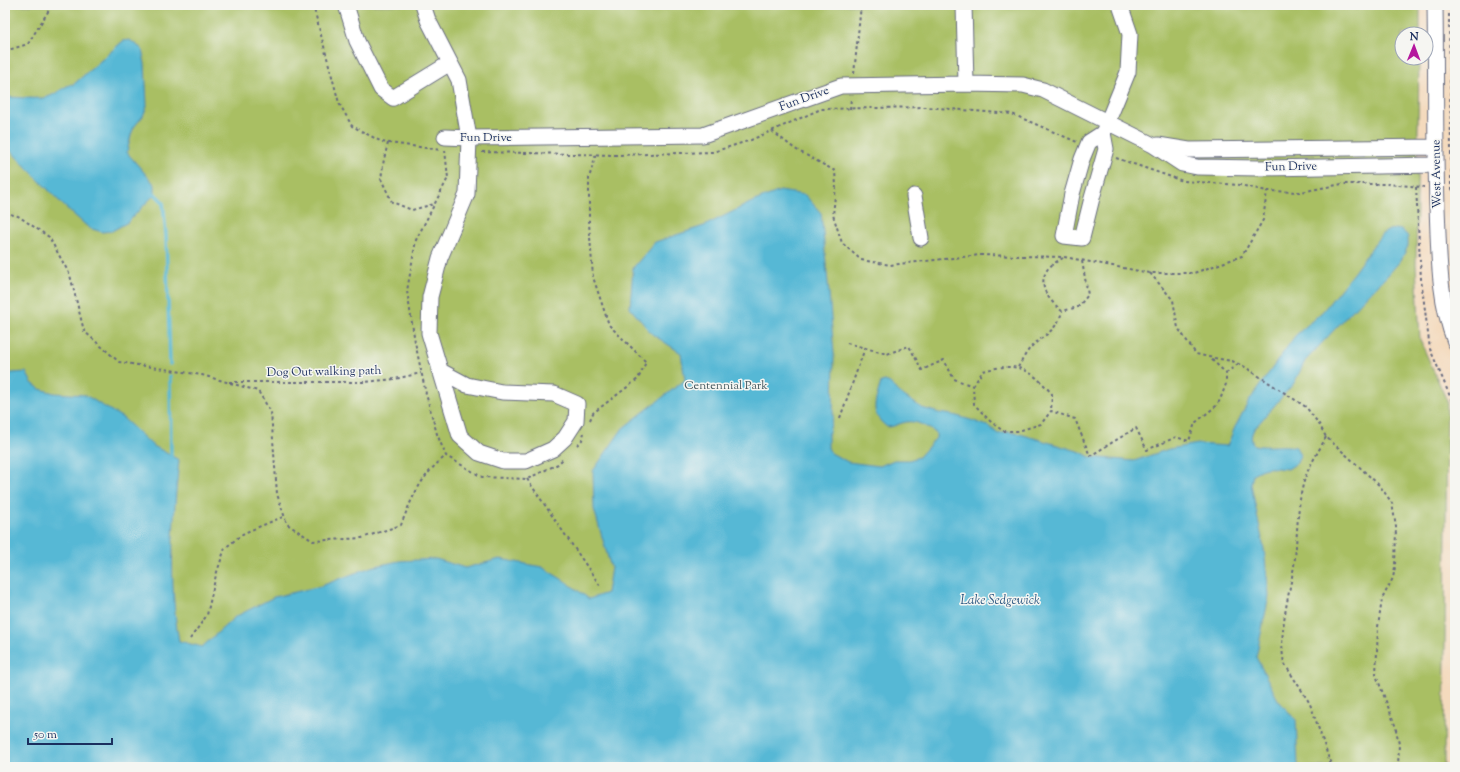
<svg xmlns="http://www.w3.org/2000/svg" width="1460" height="772" font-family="'Sorts Mill Goudy',serif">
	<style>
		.green { fill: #a9bf64; stroke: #627761 }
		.water { fill: #56b8d5; stroke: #38749a }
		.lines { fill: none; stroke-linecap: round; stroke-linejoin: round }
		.stream { stroke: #56b8d5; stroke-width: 3.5 }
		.minor-casing { stroke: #676b7f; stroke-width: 17 }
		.path { stroke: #676b7f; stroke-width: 2; stroke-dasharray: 3 3; stroke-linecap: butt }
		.minor { stroke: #fff; stroke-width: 15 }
		.labels { text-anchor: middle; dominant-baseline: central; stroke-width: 3; stroke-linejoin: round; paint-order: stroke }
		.street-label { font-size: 12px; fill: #1b2f5e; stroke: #f6f6f2 }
		.park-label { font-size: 12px; fill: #465a60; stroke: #f6f6f2 }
		.water-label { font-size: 13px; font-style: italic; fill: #2d5882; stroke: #f6f6f2 }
	</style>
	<rect width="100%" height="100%" fill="#f6f6f2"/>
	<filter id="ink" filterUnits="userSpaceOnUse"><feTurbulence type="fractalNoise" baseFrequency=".025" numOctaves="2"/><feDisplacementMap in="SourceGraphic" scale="8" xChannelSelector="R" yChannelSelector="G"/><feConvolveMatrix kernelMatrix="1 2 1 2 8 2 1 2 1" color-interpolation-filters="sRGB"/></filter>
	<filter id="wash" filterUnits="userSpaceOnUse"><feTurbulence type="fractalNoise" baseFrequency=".012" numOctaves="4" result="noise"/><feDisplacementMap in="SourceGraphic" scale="16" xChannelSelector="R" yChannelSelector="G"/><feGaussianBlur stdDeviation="0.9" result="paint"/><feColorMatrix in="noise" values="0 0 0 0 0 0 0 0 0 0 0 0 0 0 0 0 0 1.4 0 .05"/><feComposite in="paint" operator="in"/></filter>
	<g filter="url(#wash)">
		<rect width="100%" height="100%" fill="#f4dabd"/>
		<path class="green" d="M5 5H1420V34H1402V58H1419L1416 265 1420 340 1447 401 1444 767H5Z"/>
		<path class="water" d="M130 40 142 49 145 64 147 106 143 116 134 127 131 135 127 152 129 155 155 185V194L128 222 112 231 102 232 89 228 64 206 5 145V97C17 97 31 99 43 98 55 97 65 84 74 84L123 41Z
			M780 191 805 195 821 213 829 293 834 354 833 417 828 435V448L831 453 848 462 863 464 880 466 894 460H909L919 457 936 438V433C927 427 917 420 906 422 899 423 895 427 887 427 868 412 876 402 881 382L885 381 890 383 898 392 922 408 939 413 953 415 971 420 990 427 998 434 1009 432 1020 434 1081 452 1090 457 1134 461 1169 449 1198 444 1227 446 1235 427 1249 401 1295 336 1323 311 1354 272 1381 235 1389 230 1396 229 1401 230 1406 234 1408 237V246L1401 260 1387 276 1363 299 1305 361 1294 383 1254 429C1251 435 1250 439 1254 445 1268 448 1282 444 1296 447L1300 455 1297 463 1288 469C1273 468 1266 465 1253 474L1251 484 1264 549 1269 596 1256 657 1278 700 1296 720 1298 767H5V376L12 373 26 372 32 383 40 389 54 393 85 395 123 418 152 445 179 460C173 520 168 581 179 641L202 647 235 617 274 597 321 586 371 567 399 561 436 559 465 568 500 559 542 567 568 583 589 599 607 593 611 568 594 509 593 471 623 428 685 380 681 353 652 334 630 308 633 268 655 242 704 226 752 202Z"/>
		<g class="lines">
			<path class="stream" d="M155 194 163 202 166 235 170 364
				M170 376 171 459"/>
		</g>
	</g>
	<g filter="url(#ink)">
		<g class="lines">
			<defs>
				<path id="minor" d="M346 5 357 41 381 89 393 98 450 63
					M423 5 428 20 459 80 469 138 467 194 440 258 430 297 429 333 460 436 479 453 503 461H526L553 449 565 438 576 421 577 404 554 394 502 392 467 385 439 370
					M964 5 966 84
					M1435 5C1436 72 1435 139 1437 207 1439 252 1438 298 1455 342
					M1103 133 1089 142 1082 159 1072 194 1064 236 1082 238 1092 198 1106 149 1103 133 1128 72 1130 34 1120 5
					M445 137 469 138 703 135 841 86 966 84 1023 85 1043 90 1153 145 1182 164 1197 167 1259 168 1436 165
					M1158 145 1189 150 1436 147
					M914 196 921 238"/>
			</defs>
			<use href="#minor" class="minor-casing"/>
			<path class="path" d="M313 5 339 103 352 126 382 142 441 150
				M1449 14 1451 148V187L1455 194
				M5 51 28 44 49 10 50 5
				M854 74 861 5
				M850 109 851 98
				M772 131 795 149 835 171 836 186 833 215 842 243 861 260 890 265 980 255 1064 257 1150 273H1194L1242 256 1263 220 1267 191
				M388 143 384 159 381 179 392 202 412 210 434 204
				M445 150 448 178 416 240 407 291 415 342 426 394 437 434 446 456 482 477 527 479 558 464 564 458
				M482 152 616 155 713 152 751 140 821 109 926 107 1012 114 1077 142
				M1116 158 1183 181 1240 185 1267 191 1301 192 1342 184H1385L1424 187
				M1416 187 1421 279 1430 349 1455 408
				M5 213 18 216 49 237 70 275 84 331 119 362 202 375 258 391 271 412 277 494 287 524 313 541 362 538 401 525C412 497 422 474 446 456
				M1063 258C1058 261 1050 265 1047 270 1037 287 1049 300 1062 311L1078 307 1088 295 1082 261
				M1150 273 1173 300 1178 328 1196 354 1209 357 1232 361 1245 367 1306 407 1319 424 1326 437 1353 461 1380 486 1392 503 1396 527 1395 567 1393 578 1382 599 1378 627 1376 675 1395 725 1399 744 1398 767
				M847 343 887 354 909 346 922 370 944 360 954 379 973 386 974 404 990 421 1003 431H1018L1041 424 1051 411 1075 419 1090 456 1136 428 1147 450 1176 437 1189 441 1195 423 1216 406 1220 400 1226 384V373L1210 358
				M1018 367C1022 361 1026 352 1032 346 1044 335 1058 330 1062 311
				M1226 373 1238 364
				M229 382H364L395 379 421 373
				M973 386 983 371C1017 362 1029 367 1052 394L1051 411
				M840 418 865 348
				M590 420 593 413 638 379 646 362 609 325 593 277 589 223V178L596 154
				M1326 437C1319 451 1310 464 1305 478 1296 506 1298 537 1294 566 1289 595 1278 635 1284 663L1309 702 1312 709 1329 759V767
				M577 445 582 440 584 433
				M527 479 601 587
				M190 639 207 615 216 575 225 548 244 533 285 516
				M1330 760 1334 767"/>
			<use href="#minor" class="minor"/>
		</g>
	</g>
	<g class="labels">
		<g class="street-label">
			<text transform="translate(804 99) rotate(-20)">Fun Drive</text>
			<text x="486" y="138">Fun Drive</text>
			<text transform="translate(1291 167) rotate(-1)">Fun Drive</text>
			<text transform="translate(1437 174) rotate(-91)">West Avenue</text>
			<text transform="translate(324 372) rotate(-1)">Dog Out walking path</text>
		</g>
		<g class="park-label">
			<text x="726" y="386">Centennial Park</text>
		</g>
		<g class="water-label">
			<text x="1000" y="601">Lake Sedgewick</text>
		</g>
	</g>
	<rect width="1460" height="772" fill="none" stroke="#f6f6f2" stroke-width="20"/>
	<g transform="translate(1414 46) rotate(1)"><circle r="19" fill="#f6f6f2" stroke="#9ea6b7"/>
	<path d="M0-3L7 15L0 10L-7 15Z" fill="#b5179e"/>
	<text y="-6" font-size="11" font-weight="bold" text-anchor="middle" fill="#1b2f5e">N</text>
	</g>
	<path d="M28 738v6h84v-6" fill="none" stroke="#1b2f5e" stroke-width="2"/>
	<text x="34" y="738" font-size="12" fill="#1b2f5e" stroke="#f6f6f2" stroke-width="3" paint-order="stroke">50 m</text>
</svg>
